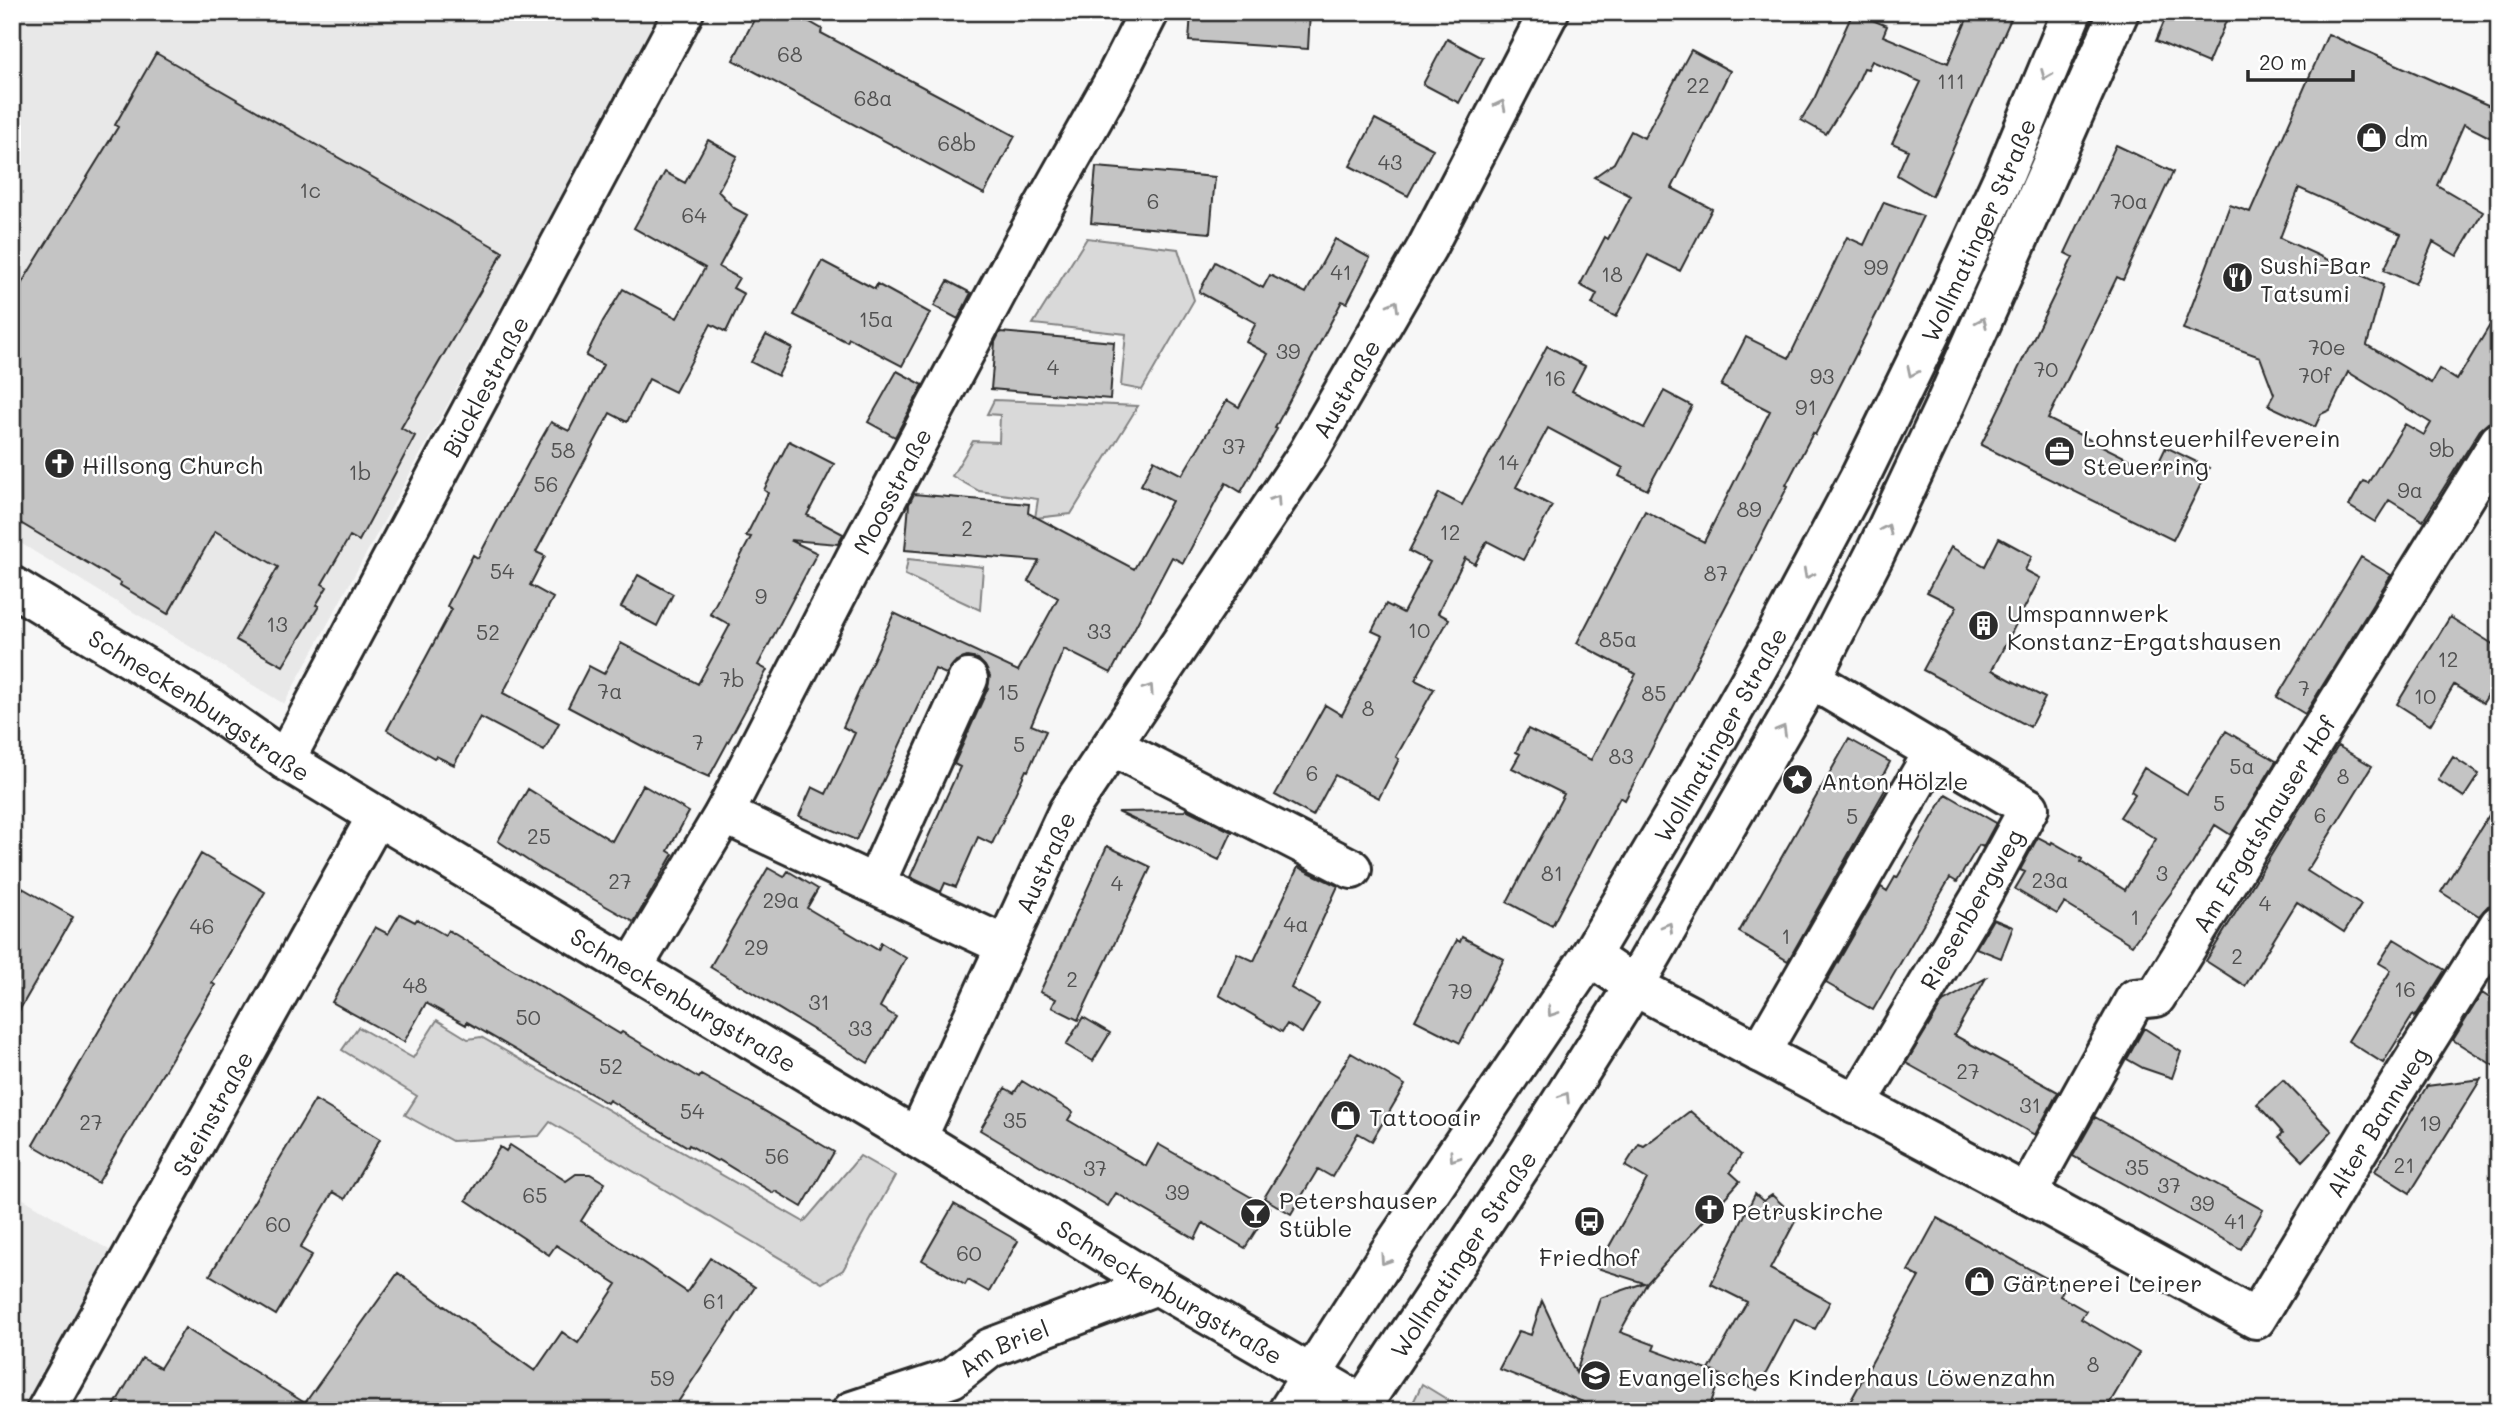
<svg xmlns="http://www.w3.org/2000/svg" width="2511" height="1423" font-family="Mali,sans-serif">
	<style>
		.built { fill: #e8e8e8 }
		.green { fill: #d9d9d9; stroke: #828282; stroke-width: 2 }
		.building { fill: #c4c4c4; stroke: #2b2b2b; stroke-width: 2 }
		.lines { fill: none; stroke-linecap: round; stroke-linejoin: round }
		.street-casing { stroke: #2b2b2b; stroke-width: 44 }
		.secondary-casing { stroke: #2b2b2b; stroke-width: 44 }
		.street { stroke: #fff; stroke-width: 38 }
		.secondary { stroke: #fff; stroke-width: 38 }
		.oneway { stroke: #a0a0a0 }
		.labels { text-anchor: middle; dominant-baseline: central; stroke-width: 5; stroke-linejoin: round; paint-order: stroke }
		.number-label { font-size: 21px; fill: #515151 }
		.poi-label { font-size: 24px; fill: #2b2b2b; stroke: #fff; text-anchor: start }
		.street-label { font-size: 24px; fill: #2b2b2b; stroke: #fff }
	</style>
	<rect width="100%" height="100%" fill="#f7f7f7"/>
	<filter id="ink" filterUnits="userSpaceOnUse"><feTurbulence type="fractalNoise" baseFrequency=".0143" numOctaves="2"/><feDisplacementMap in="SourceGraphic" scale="14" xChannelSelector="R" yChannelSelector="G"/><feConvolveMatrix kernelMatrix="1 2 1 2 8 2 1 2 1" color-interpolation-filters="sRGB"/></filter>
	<g filter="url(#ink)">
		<path class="built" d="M12 12H662L284 704 12 538Z
			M12 1192 111 1251 22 1411H12Z"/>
		<path class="green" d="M1087 238 1178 249 1194 300 1142 390 1121 386 1126 334 1033 324Z
			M994 400 1138 406 1071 514 1035 518 1038 499 979 491 952 476 973 441 999 442 1000 415 987 414Z
			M908 559 983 567 980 610 905 575Z
			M437 1020 468 1039 481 1037 804 1222 860 1156 895 1176 843 1270 822 1283 550 1122 539 1136 452 1141 405 1115 417 1096 342 1050 358 1027 413 1058Z
			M1422 1384 1466 1411H1409Z"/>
		<path class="building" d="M758 12H792L822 29 821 33 1015 136 984 194 733 60Z
			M1191 12H1310L1308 49 1189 41Z
			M1853 12 1887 26 1883 36 1948 63 1970 12H2014L1932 196 1897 175 1908 150 1892 143 1921 82 1872 61 1868 69 1864 68 1855 88 1826 134 1801 120 1815 97Z
			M2168 12H2230L2208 63 2156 41Z
			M2328 34 2499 110V142L2464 124 2437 185 2483 212 2457 256 2433 242 2415 284 2384 270 2401 234 2299 188 2280 238 2383 285 2367 345 2431 383 2439 369 2457 380 2499 310V420L2488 423 2480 430 2423 521 2389 500 2375 522 2349 506 2363 481 2368 483 2405 424 2424 435 2431 423 2348 372 2330 410 2321 414 2315 427 2268 405 2274 394 2260 357 2183 329 2230 205 2250 212Z
			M1447 39 1483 58 1459 103 1423 84Z
			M1691 50 1730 71 1672 188 1712 209 1680 271 1648 255 1616 317 1592 304 1597 294 1580 285 1605 237 1608 239 1631 196 1594 177 1614 163 1631 131 1644 138Z
			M156 53 503 252 401 428 415 436 359 541 350 536 322 584 327 587 316 605 319 606 283 666 236 640 278 567 215 531 168 614 120 585 121 583 12 518V299L118 127 115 125Z
			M1375 119 1433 149 1408 196 1350 166Z
			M708 140 737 156 718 191 734 208 747 215 719 267 739 278 733 288 744 294 726 332 711 324 675 392 649 379 627 422 610 413 536 552 545 556 530 585 553 598 503 693 559 723 544 751 480 717 454 765 436 756 434 758 387 730 452 609 447 606 473 555 478 558 540 441 551 422 569 431 603 365 586 356 603 321 623 289 677 318 705 268 634 228 665 172 685 183Z
			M2116 145 2173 172 2123 280 2117 277 2048 419 2154 472 2166 447 2209 468 2173 540 1981 445 2073 257 2065 253Z
			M1096 167 1215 177 1210 233 1091 223Z
			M1884 202 1923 216 1880 307 1815 435 1813 433 1786 485 1788 486 1706 644 1625 800 1620 797 1552 926 1507 902 1564 794 1512 768 1520 754 1516 752 1528 729 1591 760 1636 674 1577 643 1645 511 1704 542 1770 411 1721 386 1746 337 1789 358 1847 237 1864 245Z
			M1335 239 1370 258 1347 303 1342 301 1275 428 1277 429 1241 492 1226 483 1183 563 1172 557 1111 673 1064 649 1031 725 1046 731 1028 771 1026 770 992 844 978 837 956 887 945 883 941 892 910 877 960 767 954 764 988 688 990 676 985 666 978 659 967 657 956 661 946 674 935 669 856 840 799 816 812 787 826 794 843 759 855 733 843 727 894 613 1018 671 1058 598 1028 581 1039 561 905 550 909 504 914 494 1029 504 1028 513 1134 569 1172 501 1141 485 1154 460 1182 475 1227 400 1239 407 1268 354 1246 342 1256 323 1199 292 1215 262 1263 288 1270 275 1306 293Z
			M822 261 875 289 877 284 930 313 902 366 849 338 847 342 794 315Z
			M948 281 971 293 958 319 934 306Z
			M1000 332 1114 342 1110 399 991 389 995 342Z
			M766 335 792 348 778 376 751 362Z
			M1547 346 1585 366 1572 391 1644 428 1664 391 1692 406 1647 490 1619 476 1623 468 1548 428 1516 487 1552 506 1523 560 1487 541 1475 564 1465 558 1438 613 1449 619 1415 680 1434 689 1396 757 1399 759 1379 798 1335 775 1313 816 1275 795 1325 705 1342 715 1383 636 1372 631 1386 604 1403 613 1430 562 1409 551 1439 493 1462 505Z
			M897 371 923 385 895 437 868 422Z
			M789 441 834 464 807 515 843 534 838 544 790 540 817 553 758 665 767 670 709 777 661 756 568 707 589 666 604 674 621 643 698 684 730 625 710 614 751 537 746 536 768 493 764 490Z
			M1999 538 2032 556 2025 570 2040 578 1992 670 2045 698 2030 727 1923 670 1957 607 1927 592 1951 547 1985 566Z
			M2361 557 2391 575 2305 714 2277 697Z
			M638 575 673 594 657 626 621 607Z
			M2450 617 2499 648V677L2483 703 2454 685 2430 725 2397 704Z
			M2226 731 2276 761 2231 835 2215 825 2191 866 2132 945 2064 903 2057 914 2015 889 2025 872 2020 870 2038 837 2051 844 2052 842 2082 859 2081 862 2125 890 2156 839 2120 817 2135 794 2131 791 2144 768 2187 794Z
			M1849 739 1890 762 1882 777 1890 781 1788 961 1739 932Z
			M2338 746 2372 766 2307 871 2361 905 2344 932 2297 902 2245 986 2206 961Z
			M2453 757 2479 774 2464 797 2438 780Z
			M643 785 689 812 668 851 673 854 634 922 542 870 498 841 528 789 612 841Z
			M1946 794 1996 823 1983 847 1979 845 1957 882 1950 878 1873 1010 1826 983 1881 887 1887 891 1895 877 1897 878Z
			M2499 799V903L2488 906 2479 916 2441 892Z
			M1186 809 1232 832 1219 860 1118 812 1185 811Z
			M1107 846 1151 867 1078 1020 1052 1007 1056 999 1040 992Z
			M201 854 265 892 212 983 215 985 98 1183 33 1145Z
			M1298 867 1338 886 1291 988 1319 1004 1302 1033 1287 1024 1282 1032 1219 995 1237 953 1254 961Z
			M768 868 784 877 788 871 818 889 807 908 878 950 881 943 906 958 880 1007 896 1017 868 1063 710 967Z
			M12 882 73 917 12 1023Z
			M400 914 415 922 417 919 445 935 448 930 620 1034 622 1032 699 1078 701 1075 751 1103 834 1152 802 1207 775 1191 773 1193 719 1160 717 1161 689 1145 688 1147 609 1100 607 1103 467 1022 466 1025 426 1003 404 1042 332 1002 375 927 388 934Z
			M1993 919 2013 927 2001 958 1976 948Z
			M1462 937 1504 959 1460 1043 1415 1020 1457 940 1460 942Z
			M2394 939 2445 970 2415 1017 2413 1015 2383 1063 2348 1041 2391 970 2379 963Z
			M1986 978 1954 1035 2058 1092 2035 1135 1906 1063 1943 1002Z
			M2482 993 2499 1004V1069L2453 1040Z
			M1083 1017 1110 1033 1093 1061 1066 1045Z
			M2144 1028 2181 1052 2172 1078 2143 1068 2127 1059Z
			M1351 1053 1405 1085 1372 1141 1358 1133 1332 1177 1318 1169 1291 1214 1264 1198Z
			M2481 1079 2410 1193 2375 1171 2427 1086Z
			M2283 1080 2332 1131 2303 1161 2279 1137 2283 1133 2257 1104Z
			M1022 1081 1073 1112 1068 1120 1146 1166 1158 1144 1270 1208 1245 1248 1203 1223 1195 1239 1116 1193 1108 1206 980 1130 1005 1088 1014 1093Z
			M315 1100 380 1139 345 1199 333 1192 300 1248 312 1255 276 1315 210 1275Z
			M1690 1111 1741 1155 1730 1172 1740 1181 1647 1283 1620 1332 1655 1345 1653 1350 1721 1375 1708 1411H1606L1499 1369 1519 1331 1531 1335 1542 1301 1576 1373 1600 1298 1644 1283 1597 1268 1647 1179 1625 1166 1639 1144 1644 1146Z
			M2095 1117 2263 1210 2241 1249 2073 1156Z
			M510 1145 566 1181 576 1174H590L605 1183 581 1221 687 1292 710 1258 755 1287 672 1411H111L142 1358 160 1368 185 1328 305 1403 398 1273 535 1371 562 1332 578 1343 617 1284 556 1245 549 1255 466 1200 500 1147 506 1151Z
			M1755 1194 1763 1201 1772 1195 1797 1218 1770 1269 1830 1302 1815 1329 1795 1319 1757 1390 1709 1370 1747 1302 1711 1284Z
			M954 1204 1018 1241 989 1292 968 1280 965 1285 922 1260Z
			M1937 1218 2064 1288 2060 1296 2086 1311 2081 1319 2139 1353 2105 1411H1845L1919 1277 1908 1271Z"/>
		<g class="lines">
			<defs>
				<g id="street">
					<path id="s1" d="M12 586 207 705 285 760 377 816 917 1138 1157 1285 1362 1404"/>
					<path d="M1811 679 2029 808 1979 900 1856 1105"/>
					<path d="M1112 746 1352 869"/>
					<path id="s2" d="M285 760 684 12"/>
					<path d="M724 814 1006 946"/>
					<path d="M875 884 968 679"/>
					<path id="s3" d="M1590 956 1634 986 2027 1194 2256 1319 2376 1121 2499 925"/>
					<path id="s4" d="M633 967 724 814 856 557 1022 245 1114 81 1149 12"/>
					<path d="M1760 1053 1934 751"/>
					<path id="s5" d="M917 1138 1068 811 1308 453 1427 247 1549 12"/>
					<path id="s6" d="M2027 1194 2135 999 2156 997 2499 442"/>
					<path id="s7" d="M46 1411 377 816"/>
					<path id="s8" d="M852 1411 952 1378 990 1348 1157 1285"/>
				</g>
				<g id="secondary">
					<path id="s9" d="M1288 1411 1387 1256 1590 956 1677 810 1775 637 1860 477 1948 297 2006 171 2072 12"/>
					<path id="s10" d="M1358 1411 1528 1155 1634 986 1811 679 1875 554 1945 405 2119 12"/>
				</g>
			</defs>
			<use href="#street" class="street-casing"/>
			<use href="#secondary" class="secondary-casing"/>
			<use href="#street" class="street"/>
			<use href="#secondary" class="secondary"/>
		</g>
		<defs><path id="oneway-chevron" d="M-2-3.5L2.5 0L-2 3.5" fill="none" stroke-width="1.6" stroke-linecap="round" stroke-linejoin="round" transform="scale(1.75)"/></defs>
		<g class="oneway">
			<use href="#oneway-chevron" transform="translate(2046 75) rotate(112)"/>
			<use href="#oneway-chevron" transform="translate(1501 105) rotate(-63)"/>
			<use href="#oneway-chevron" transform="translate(1394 305) rotate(-60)"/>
			<use href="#oneway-chevron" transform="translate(1982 322) rotate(-66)"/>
			<use href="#oneway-chevron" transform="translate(1912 372) rotate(116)"/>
			<use href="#oneway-chevron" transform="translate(1276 500) rotate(-56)"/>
			<use href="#oneway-chevron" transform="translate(1887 529) rotate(-65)"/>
			<use href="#oneway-chevron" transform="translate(1808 574) rotate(118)"/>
			<use href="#oneway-chevron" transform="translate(1149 689) rotate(-56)"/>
			<use href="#oneway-chevron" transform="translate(1782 730) rotate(-60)"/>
			<use href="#oneway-chevron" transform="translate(1668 927) rotate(-60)"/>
			<use href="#oneway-chevron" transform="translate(1552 1012) rotate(124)"/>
			<use href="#oneway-chevron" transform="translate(1565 1097) rotate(-58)"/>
			<use href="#oneway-chevron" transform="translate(1454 1157) rotate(124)"/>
			<use href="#oneway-chevron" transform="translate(1385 1260) rotate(124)"/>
		</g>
	</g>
	<defs>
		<symbol id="shop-disc" viewBox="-11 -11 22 22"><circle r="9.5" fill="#2b2b2b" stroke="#fff"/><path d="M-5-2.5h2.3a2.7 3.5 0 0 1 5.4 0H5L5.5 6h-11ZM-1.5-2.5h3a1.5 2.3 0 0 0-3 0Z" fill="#fff"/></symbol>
		<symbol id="restaurant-disc" viewBox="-11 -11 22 22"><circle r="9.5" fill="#2b2b2b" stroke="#fff"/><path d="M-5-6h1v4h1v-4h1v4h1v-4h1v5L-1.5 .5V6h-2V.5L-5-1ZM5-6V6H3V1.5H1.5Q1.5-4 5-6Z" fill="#fff"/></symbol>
		<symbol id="office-disc" viewBox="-11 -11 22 22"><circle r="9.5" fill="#2b2b2b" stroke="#fff"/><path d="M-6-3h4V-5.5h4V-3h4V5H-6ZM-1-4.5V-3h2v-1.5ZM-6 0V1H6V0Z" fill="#fff"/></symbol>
		<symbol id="church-disc" viewBox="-11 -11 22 22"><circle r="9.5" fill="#2b2b2b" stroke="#fff"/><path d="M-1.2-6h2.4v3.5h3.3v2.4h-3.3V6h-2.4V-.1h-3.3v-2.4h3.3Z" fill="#fff"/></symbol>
		<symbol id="building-disc" viewBox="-11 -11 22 22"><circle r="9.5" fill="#2b2b2b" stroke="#fff"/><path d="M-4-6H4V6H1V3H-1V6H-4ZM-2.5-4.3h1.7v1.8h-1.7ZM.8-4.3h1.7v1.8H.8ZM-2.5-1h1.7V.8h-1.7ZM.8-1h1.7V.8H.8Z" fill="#fff"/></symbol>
		<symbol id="sight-disc" viewBox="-11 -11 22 22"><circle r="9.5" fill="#2b2b2b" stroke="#fff"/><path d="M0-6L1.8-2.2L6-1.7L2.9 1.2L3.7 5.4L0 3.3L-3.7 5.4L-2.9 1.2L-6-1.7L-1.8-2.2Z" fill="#fff"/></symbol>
		<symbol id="bar-disc" viewBox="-11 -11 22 22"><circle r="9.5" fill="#2b2b2b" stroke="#fff"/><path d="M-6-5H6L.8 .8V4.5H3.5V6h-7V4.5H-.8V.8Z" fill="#fff"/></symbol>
		<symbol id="bus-disc" viewBox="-11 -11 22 22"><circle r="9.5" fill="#2b2b2b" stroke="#fff"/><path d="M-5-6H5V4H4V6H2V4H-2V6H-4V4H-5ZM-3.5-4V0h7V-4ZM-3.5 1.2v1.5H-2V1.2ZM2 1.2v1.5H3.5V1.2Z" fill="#fff"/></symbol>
		<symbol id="school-disc" viewBox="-11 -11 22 22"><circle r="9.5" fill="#2b2b2b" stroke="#fff"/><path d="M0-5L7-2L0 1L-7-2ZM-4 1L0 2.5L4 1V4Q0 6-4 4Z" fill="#fff"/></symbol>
	</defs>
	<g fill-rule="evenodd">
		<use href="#shop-disc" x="2354" y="120" width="35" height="35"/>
		<use href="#restaurant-disc" x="2220" y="260" width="35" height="35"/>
		<use href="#office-disc" x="2042" y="434" width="35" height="35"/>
		<use href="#church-disc" x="42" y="446" width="35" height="35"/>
		<use href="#building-disc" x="1966" y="608" width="35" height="35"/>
		<use href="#sight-disc" x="1780" y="762" width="35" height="35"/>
		<use href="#shop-disc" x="1328" y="1098" width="35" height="35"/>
		<use href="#church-disc" x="1692" y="1192" width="35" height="35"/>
		<use href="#bar-disc" x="1238" y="1196" width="35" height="35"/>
		<use href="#bus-disc" x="1572" y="1204" width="35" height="35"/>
		<use href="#shop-disc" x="1962" y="1264" width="35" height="35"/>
		<use href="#school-disc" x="1578" y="1358" width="35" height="35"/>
	</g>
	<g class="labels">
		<g class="number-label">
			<text x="790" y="53">68</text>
			<text x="1951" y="80">111</text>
			<text x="1698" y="84">22</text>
			<text x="873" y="97">68a</text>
			<text x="957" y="142">68b</text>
			<text x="1390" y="161">43</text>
			<text x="310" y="189">1c</text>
			<text x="1153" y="200">6</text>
			<text x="2129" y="200">70a</text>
			<text x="694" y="214">64</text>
			<text x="1876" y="266">99</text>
			<text x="1341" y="271">41</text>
			<text x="1612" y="273">18</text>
			<text x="876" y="318">15a</text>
			<text x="2327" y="346">70e</text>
			<text x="1288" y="350">39</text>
			<text x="1053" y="366">4</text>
			<text x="2046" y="368">70</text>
			<text x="2315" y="374">70f</text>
			<text x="1822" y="375">93</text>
			<text x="1555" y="377">16</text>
			<text x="1806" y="406">91</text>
			<text x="1234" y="445">37</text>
			<text x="2442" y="448">9b</text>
			<text x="563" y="449">58</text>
			<text x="1508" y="461">14</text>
			<text x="360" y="471">1b</text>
			<text x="546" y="483">56</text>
			<text x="2410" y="489">9a</text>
			<text x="1749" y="508">89</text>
			<text x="967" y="527">2</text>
			<text x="1450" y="531">12</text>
			<text x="502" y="570">54</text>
			<text x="1716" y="572">87</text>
			<text x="761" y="595">9</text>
			<text x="277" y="623">13</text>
			<text x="1419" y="629">10</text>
			<text x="1099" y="630">33</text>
			<text x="488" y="631">52</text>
			<text x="1618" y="638">85a</text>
			<text x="2448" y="658">12</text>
			<text x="732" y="678">7b</text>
			<text x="2304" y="687">7</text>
			<text x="610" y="690">7a</text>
			<text x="1008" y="691">15</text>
			<text x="1654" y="692">85</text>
			<text x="2425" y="695">10</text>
			<text x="1368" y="707">8</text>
			<text x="698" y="741">7</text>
			<text x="1019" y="743">5</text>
			<text x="1621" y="755">83</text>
			<text x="2242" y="765">5a</text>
			<text x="1312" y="772">6</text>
			<text x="2343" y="775">8</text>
			<text x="2219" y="802">5</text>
			<text x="2320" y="814">6</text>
			<text x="1852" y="815">5</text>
			<text x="539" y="835">25</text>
			<text x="1552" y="872">81</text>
			<text x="2162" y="872">3</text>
			<text x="2050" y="879">23a</text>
			<text x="620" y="880">27</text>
			<text x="1117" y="882">4</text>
			<text x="781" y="899">29a</text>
			<text x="2265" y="902">4</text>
			<text x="2135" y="916">1</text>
			<text x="1296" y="923">4a</text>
			<text x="202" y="925">46</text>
			<text x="1786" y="935">1</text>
			<text x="756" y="946">29</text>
			<text x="2237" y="955">2</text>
			<text x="1072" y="978">2</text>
			<text x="415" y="984">48</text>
			<text x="2405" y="988">16</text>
			<text x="1460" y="990">79</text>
			<text x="819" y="1001">31</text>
			<text x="528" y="1016">50</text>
			<text x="860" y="1027">33</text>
			<text x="611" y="1065">52</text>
			<text x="1968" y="1070">27</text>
			<text x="2030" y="1104">31</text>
			<text x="692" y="1110">54</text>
			<text x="1015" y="1119">35</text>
			<text x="91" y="1121">27</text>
			<text x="2430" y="1122">19</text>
			<text x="777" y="1155">56</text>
			<text x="2404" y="1164">21</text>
			<text x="2137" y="1166">35</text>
			<text x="1095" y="1167">37</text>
			<text x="2169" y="1184">37</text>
			<text x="1177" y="1191">39</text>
			<text x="535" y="1194">65</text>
			<text x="2202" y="1202">39</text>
			<text x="2235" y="1220">41</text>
			<text x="278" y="1223">60</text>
			<text x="969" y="1252">60</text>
			<text x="714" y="1300">61</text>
			<text x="2093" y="1363">8</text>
			<text x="662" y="1377">59</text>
		</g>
		<g class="poi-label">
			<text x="2394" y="137">dm</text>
			<text x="2260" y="264">Sushi-Bar<tspan x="2260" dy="28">Tatsumi</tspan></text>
			<text x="2083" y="437">Lohnsteuerhilfeverein<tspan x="2083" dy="28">Steuerring</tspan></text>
			<text x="82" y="464">Hillsong Church</text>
			<text x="2007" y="612">Umspannwerk<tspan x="2007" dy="28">Konstanz-Ergatshausen</tspan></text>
			<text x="1821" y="780">Anton Hölzle</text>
			<text x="1369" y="1116">Tattooair</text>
			<text x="1279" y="1199">Petershauser<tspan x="1279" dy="28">Stüble</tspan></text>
			<text x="1732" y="1210">Petruskirche</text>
			<text x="1589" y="1256" text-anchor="middle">Friedhof</text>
			<text x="2003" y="1282">Gärtnerei Leirer</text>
			<text x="1618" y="1376">Evangelisches Kinderhaus Löwenzahn</text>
		</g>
		<g class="street-label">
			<text stroke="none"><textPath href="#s9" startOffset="1370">Wollmatinger Straße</textPath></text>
			<text stroke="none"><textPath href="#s2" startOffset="424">Bücklestraße</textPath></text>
			<text stroke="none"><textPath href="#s5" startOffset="866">Austraße</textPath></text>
			<text stroke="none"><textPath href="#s4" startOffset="542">Moosstraße</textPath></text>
			<text stroke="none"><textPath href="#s1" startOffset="222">Schneckenburgstraße</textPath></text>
			<text stroke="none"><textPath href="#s9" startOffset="803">Wollmatinger Straße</textPath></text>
			<text stroke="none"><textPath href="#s6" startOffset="448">Am Ergatshauser Hof</textPath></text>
			<text stroke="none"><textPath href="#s5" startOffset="304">Austraße</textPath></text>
			<text transform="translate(1971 909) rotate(-60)">Riesenbergweg</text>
			<text stroke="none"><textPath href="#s1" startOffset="789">Schneckenburgstraße</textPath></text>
			<text stroke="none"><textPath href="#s7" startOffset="341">Steinstraße</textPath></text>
			<text stroke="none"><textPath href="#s3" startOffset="990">Alter Bannweg</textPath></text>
			<text stroke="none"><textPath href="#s10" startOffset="189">Wollmatinger Straße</textPath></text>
			<text stroke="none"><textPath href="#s1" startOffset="1356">Schneckenburgstraße</textPath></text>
			<text stroke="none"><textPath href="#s8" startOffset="166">Am Briel</textPath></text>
		</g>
	</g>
	<rect width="2511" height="1423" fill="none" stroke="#fff" stroke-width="42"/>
	<rect x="21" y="21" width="2469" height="1381" fill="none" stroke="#2b2b2b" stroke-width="2.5" filter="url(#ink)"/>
	<path d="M2248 70v10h105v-10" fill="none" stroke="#2b2b2b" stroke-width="3.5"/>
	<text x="2259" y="70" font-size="21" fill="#2b2b2b" stroke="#ffffff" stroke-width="5" paint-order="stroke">20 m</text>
</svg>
